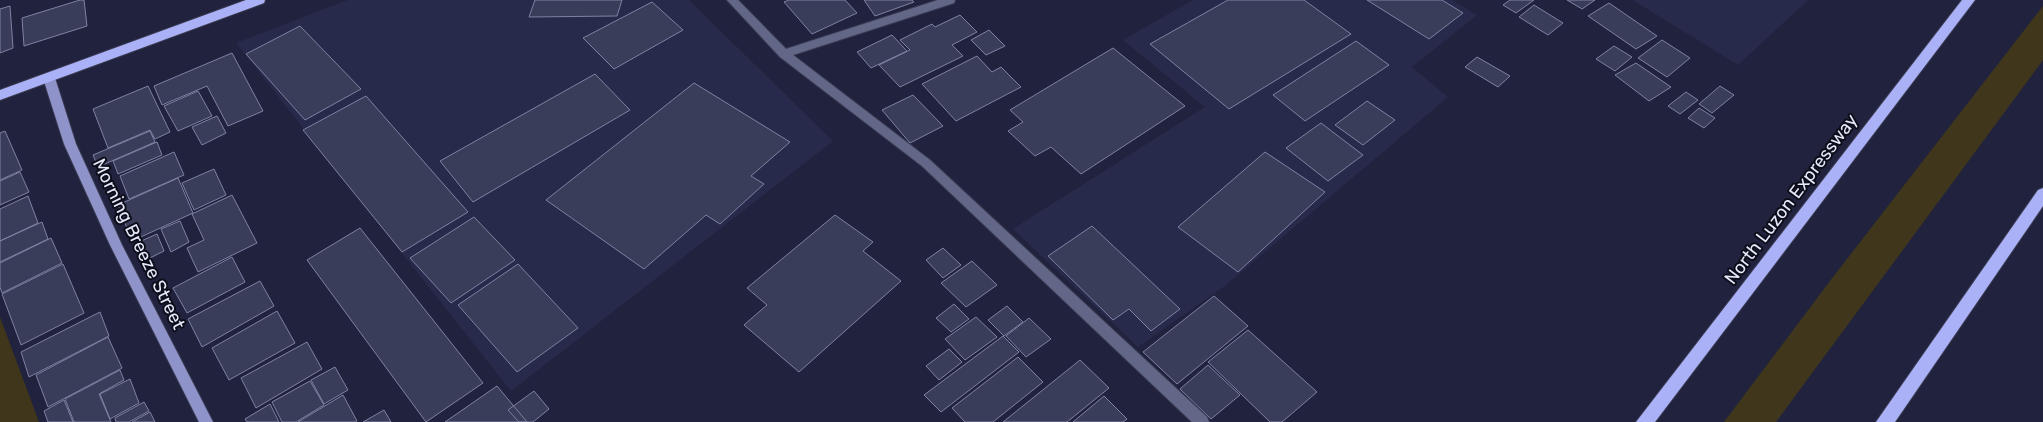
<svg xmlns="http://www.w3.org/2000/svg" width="2043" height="422" font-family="Rubik,sans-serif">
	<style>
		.built { fill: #282a4b }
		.green { fill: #3f361b }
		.building { fill: #3a3d5a; stroke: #7e82a3 }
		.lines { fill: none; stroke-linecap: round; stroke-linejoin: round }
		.minor-casing { stroke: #3b3c53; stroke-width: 2 }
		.major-casing { stroke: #3b3c53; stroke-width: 2 }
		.highway-casing { stroke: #3b3c53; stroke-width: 2 }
		.minor { fill: #636787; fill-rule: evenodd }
		.major { fill: #8e93ca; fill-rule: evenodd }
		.highway { fill: #aab1f7; fill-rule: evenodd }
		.labels { text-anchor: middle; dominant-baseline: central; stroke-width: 4; stroke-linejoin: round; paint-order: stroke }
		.street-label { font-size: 18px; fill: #e6e8fb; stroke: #0d0e1a }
	</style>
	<rect width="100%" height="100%" fill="#21233e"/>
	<path class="built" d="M348 0H689L833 141 511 391 236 43Z
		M1193 0H1452L1477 15 1412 67 1448 97 1226 285 1138 347 1013 229 1205 107 1123 40Z
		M1633 0H1808L1738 65Z"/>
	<path class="green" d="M2043 6V60L1776 422H1724L1833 277Z
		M0 317 39 422H0Z"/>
	<path class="building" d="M80 0H84L87 26 24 46 22 18Z
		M535 0H622L617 16 529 17Z
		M789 0H845L857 13 812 34 784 2Z
		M864 0H912L914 2 875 16Z
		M1228 0H1304L1351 34 1229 109 1150 44Z
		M1367 0H1442L1463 13 1429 39Z
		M1510 0H1534L1516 13 1503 5Z
		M1567 0H1595L1582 9Z
		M652 2 683 30 614 69 583 38Z
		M1609 3 1657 36 1636 49 1588 16Z
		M1534 5 1563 23 1548 35 1519 17Z
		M10 6 13 48 0 53V9Z
		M960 15 977 32 952 45 963 56 900 87 879 65 910 50 900 40 932 24 935 27Z
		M300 26 361 89 305 120 246 54Z
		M989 30 1005 46 986 55 971 40Z
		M892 35 907 51 871 68 857 52Z
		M1662 40 1690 58 1667 77 1638 58Z
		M1356 41 1389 65 1305 121 1273 95Z
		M1614 46 1632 57 1615 71 1596 59Z
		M1113 48 1185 106 1081 174 1051 147 1035 156 1008 131 1023 122 1010 110Z
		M232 53 263 111 228 126 207 86 162 105 154 86Z
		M977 56 992 72 1001 67 1021 87 956 121 922 84Z
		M1477 57 1510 76 1498 87 1465 67Z
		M1636 63 1671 87 1649 101 1615 75Z
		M595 74 630 110 473 202 440 161Z
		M694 83 790 142 751 176 764 184 720 224 706 215 644 269 546 200Z
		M148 86 170 132 155 139 150 130 108 148 93 109Z
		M1720 86 1734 95 1712 113 1699 104Z
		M198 91 212 116 178 131 164 106Z
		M1686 92 1698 100 1680 114 1668 106Z
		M913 95 943 126 910 143 882 110Z
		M366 96 468 212 402 252 303 130Z
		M1367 101 1395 120 1363 145 1335 125Z
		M1699 108 1715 118 1704 128 1688 118Z
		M217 116 226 133 202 145 192 127Z
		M1321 123 1363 155 1328 181 1286 148Z
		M5 131 22 170 0 180V133Z
		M150 131 155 142 98 167 93 155Z
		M157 142 162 155 118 174 113 161Z
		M174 152 184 175 129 199 120 176Z
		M1265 152 1325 192 1238 272 1178 227Z
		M214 169 226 195 194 210 182 183Z
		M20 172 29 192 0 205V181Z
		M178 178 193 213 132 241 118 205Z
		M232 195 257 243 198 272 187 248 204 240 192 214Z
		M28 196 38 223 0 241V209Z
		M835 215 873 242 863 251 901 281 799 372 744 325 767 305 747 288Z
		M474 217 515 260 451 303 410 258Z
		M180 221 189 242 171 252 161 229Z
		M42 222 48 239 0 262V241Z
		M1092 226 1180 309 1151 331 1129 309 1113 320 1048 256Z
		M360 228 483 383 426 422 307 260Z
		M157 234 164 251 146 260 139 242Z
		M51 238 62 263 2 293 0 287V263Z
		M943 248 961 265 943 278 926 260Z
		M232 257 245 282 187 313 173 288Z
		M972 261 997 285 966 307 941 283Z
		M63 264 84 313 21 345 2 294Z
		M518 264 578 328 517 372 458 305Z
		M260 281 274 306 202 347 188 319Z
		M1214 296 1248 326 1177 384 1143 352Z
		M954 304 969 319 951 332 936 318Z
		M1007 306 1023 322 1004 336 988 320Z
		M277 311 295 343 229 380 212 348Z
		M100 312 109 336 29 377 21 352Z
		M976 317 997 337 965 360 945 339Z
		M1029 318 1051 339 1026 357 1006 336Z
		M1248 330 1317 392 1282 422H1270L1208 362Z
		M1003 336 1019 352 941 412 924 395Z
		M108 337 122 368 48 407 36 375Z
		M307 342 322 369 256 408 241 378Z
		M949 349 962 362 939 380 926 366Z
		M1018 357 1043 382 993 422H965L952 408Z
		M1080 360 1109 388 1067 422H1003Z
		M1208 365 1240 395 1211 419 1180 389Z
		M335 367 348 390 324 404 311 380Z
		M120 370 124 380 99 394 111 422H74L65 399Z
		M130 379 139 403 110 419 100 394Z
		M310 381 324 405 296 422H282L272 402Z
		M497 386 527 422H445Z
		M534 391 549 409 533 422H519L508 410Z
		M343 395 357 421 355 422H298Z
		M1104 396 1127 419 1123 422H1073Z
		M64 400 73 422H48L44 411Z
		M144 402 149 411 129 422H116L115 418Z
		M270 404 279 422H247L245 419Z
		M384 410 391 422H363Z
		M150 412 155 422H132Z"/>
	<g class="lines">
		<defs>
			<path id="minor" d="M727 0H738L786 49 938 0H955L954 3 793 55 930 160 1207 417 1209 422H1192L922 166 780 57Z"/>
			<path id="major" d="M49 74 55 78 76 144 122 245 213 422H199L110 245 64 144 43 78Z"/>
			<path id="highway" d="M246 0H265L264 3 0 100V90Z
				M1962 0H1975L1655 422H1636Z
				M2043 188V206L1895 422H1876L2038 190Z"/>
		</defs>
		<use href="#minor" class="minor-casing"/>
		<use href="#major" class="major-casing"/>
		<use href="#highway" class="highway-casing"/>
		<use href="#minor" class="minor"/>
		<use href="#major" class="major"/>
		<use href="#highway" class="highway"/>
	</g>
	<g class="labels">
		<g class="street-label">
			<text transform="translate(1791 199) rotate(-53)">North Luzon Expressway</text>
			<text transform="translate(139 244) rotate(64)">Morning Breeze Street</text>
		</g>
	</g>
</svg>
